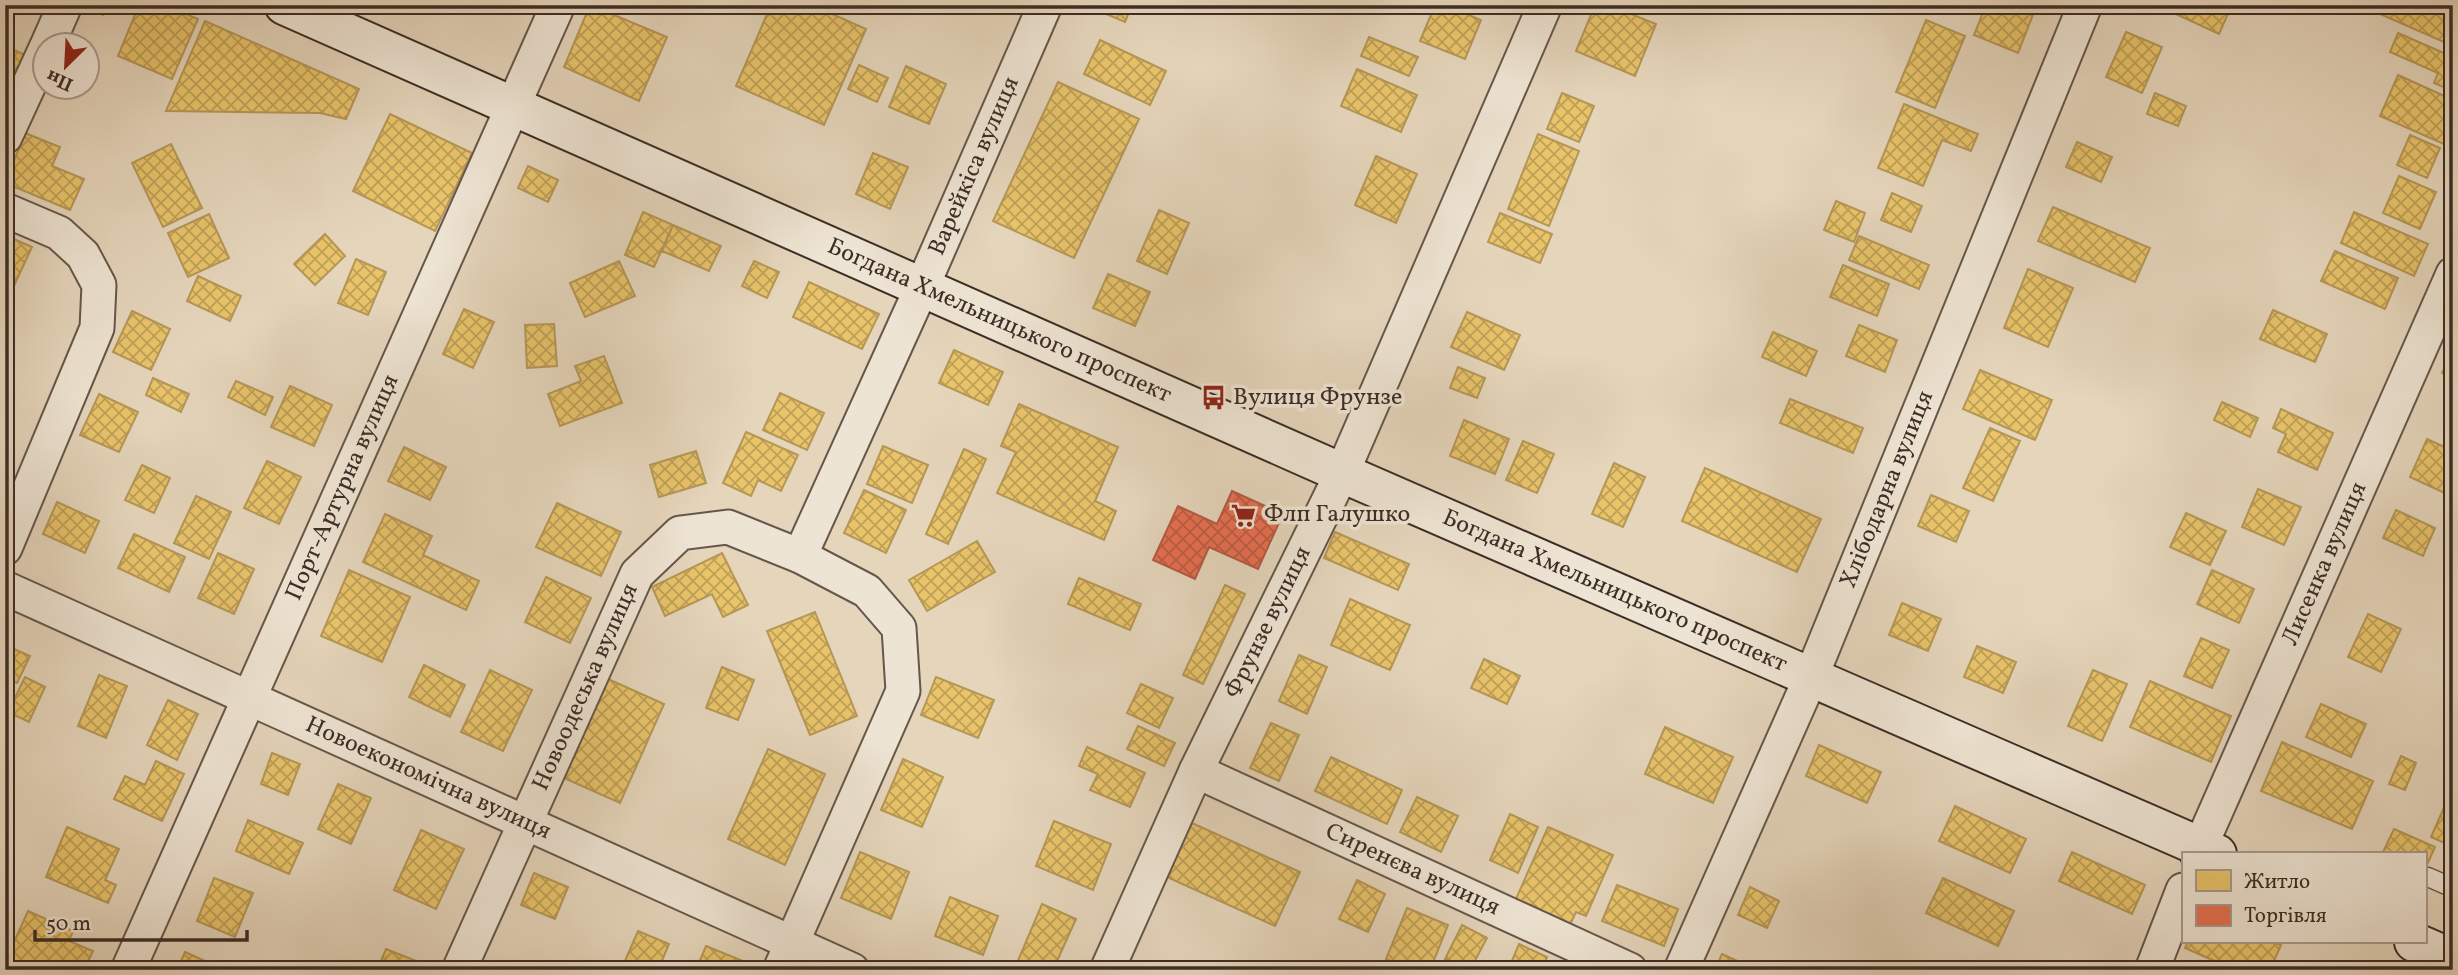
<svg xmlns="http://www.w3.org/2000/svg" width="2458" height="975" font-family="Vollkorn,serif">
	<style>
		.homes { fill: url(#homes-cross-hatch); stroke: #b59756; stroke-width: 2 }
		.shops { fill: url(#shops-cross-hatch); stroke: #b45b44; stroke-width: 2 }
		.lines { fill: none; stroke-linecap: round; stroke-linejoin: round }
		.service-casing { stroke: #66574c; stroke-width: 21 }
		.minor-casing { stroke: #66574c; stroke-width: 37 }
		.secondary-casing { stroke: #3c2d27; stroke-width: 42 }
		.service { stroke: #eee4d3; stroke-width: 18 }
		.minor { stroke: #eee4d3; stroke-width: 33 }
		.secondary { stroke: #eee4d3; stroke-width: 38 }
		.labels { text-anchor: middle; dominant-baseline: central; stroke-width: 7; stroke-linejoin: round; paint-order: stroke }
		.street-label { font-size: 24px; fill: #3c2d27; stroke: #eee4d3 }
		.poi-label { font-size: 24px; fill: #3c2d27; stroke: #eee4d3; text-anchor: start }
	</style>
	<defs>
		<pattern id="homes-cross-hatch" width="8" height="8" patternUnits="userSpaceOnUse" patternTransform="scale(1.75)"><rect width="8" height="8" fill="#e9c46a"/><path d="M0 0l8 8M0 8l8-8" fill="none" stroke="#bea057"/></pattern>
		<pattern id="shops-cross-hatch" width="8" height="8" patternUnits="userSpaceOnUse" patternTransform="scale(1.75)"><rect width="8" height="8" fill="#e76f51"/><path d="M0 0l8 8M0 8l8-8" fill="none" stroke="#bc5c43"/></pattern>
	</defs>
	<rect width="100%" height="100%" fill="#e5d5bb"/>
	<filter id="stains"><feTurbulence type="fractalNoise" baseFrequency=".00286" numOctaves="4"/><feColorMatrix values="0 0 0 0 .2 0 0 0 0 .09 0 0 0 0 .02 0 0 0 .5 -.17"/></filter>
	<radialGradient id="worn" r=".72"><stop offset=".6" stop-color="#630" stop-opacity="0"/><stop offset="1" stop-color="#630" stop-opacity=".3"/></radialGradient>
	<path class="homes" d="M80 5H108L103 15Z
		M139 5H165L198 19 172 79 118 56Z
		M590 5 667 37 639 101 564 67Z
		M771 5H812L866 29 824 125 736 86Z
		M1094 5H1132L1125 22 1092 8Z
		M1435 5H1445L1481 20 1465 59 1420 41Z
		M1595 5H1609L1656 24 1635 76 1576 51Z
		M1986 5H2018L2034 12 2018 53 1974 35Z
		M2169 5H2232L2219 34 2167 10Z
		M2384 5H2453V46L2380 14Z
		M1926 20 1965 36 1935 108 1896 92Z
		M205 21 359 89 346 119 320 113 166 111Z
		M2126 32 2162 47 2142 93 2106 77Z
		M2398 33 2453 57V91L2434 83 2438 73 2390 52Z
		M1369 37 1418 57 1409 76 1361 56Z
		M1100 40 1166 71 1150 105 1084 74Z
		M5 46 25 55 7 96H5Z
		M859 65 888 78 877 102 848 89Z
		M906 66 946 84 929 124 889 107Z
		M1357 69 1417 95 1401 132 1341 106Z
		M2398 75 2453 100V148L2380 116Z
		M1058 82 1139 119 1074 258 993 221Z
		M1562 93 1594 106 1579 142 1547 129Z
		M2155 93 2186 106 2178 126 2147 114Z
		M1904 104 1978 134 1971 151 1942 140 1923 186 1878 168Z
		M390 114 472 153 435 231 353 191Z
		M25 133 60 147 52 166 84 179 70 210 5 183Z
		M1538 134 1579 151 1549 226 1508 209Z
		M2410 135 2440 148 2427 178 2397 165Z
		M2077 142 2112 157 2101 182 2066 167Z
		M171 144 202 208 163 227 132 163Z
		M873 153 908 167 890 209 856 194Z
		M1376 156 1417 174 1396 223 1355 205Z
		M528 166 558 180 548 202 518 188Z
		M2399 176 2436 192 2420 229 2383 213Z
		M1892 193 1922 206 1911 232 1881 220Z
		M1836 201 1865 213 1854 242 1824 230Z
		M2053 207 2150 248 2135 282 2038 241Z
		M1159 210 1189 223 1167 274 1137 261Z
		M643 212 673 225 654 267 625 255Z
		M2354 212 2428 244 2414 276 2341 243Z
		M1500 213 1552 234 1540 263 1488 242Z
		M209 214 229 258 188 277 168 233Z
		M673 225 721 246 709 271 662 251Z
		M325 234 345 256 315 285 294 264Z
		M5 235 32 247 5 305Z
		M1859 236 1929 265 1919 289 1849 260Z
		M2335 251 2398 278 2385 309 2321 281Z
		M356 259 386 272 368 315 338 303Z
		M619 261 635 296 585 317 570 283Z
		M754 261 779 272 767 298 742 286Z
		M1843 265 1889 284 1877 316 1830 297Z
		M2028 269 2073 288 2048 347 2004 328Z
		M1108 274 1150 292 1135 326 1093 308Z
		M198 276 241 296 230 321 187 301Z
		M809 282 879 314 862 349 793 317Z
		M464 309 494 322 473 368 443 354Z
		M2273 310 2327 334 2315 362 2260 339Z
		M132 311 170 329 151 370 113 352Z
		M1467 312 1520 335 1504 370 1451 347Z
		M554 324 557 366 527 368 525 325Z
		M1859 325 1897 340 1885 372 1846 356Z
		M1773 332 1817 351 1806 376 1762 357Z
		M2453 349V378L2442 373Z
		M954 350 1003 372 988 405 939 383Z
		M604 356 622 403 560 426 548 394 581 381 575 366Z
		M1458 367 1485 378 1477 398 1450 388Z
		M1980 370 2052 400 2035 440 1963 409Z
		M153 378 189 394 181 412 146 395Z
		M236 381 273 397 265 415 228 397Z
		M290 386 332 405 314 446 271 427Z
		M780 393 824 413 807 450 763 430Z
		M99 394 138 412 119 452 80 435Z
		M1790 399 1863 428 1853 453 1780 423Z
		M2222 402 2258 418 2250 437 2214 420Z
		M1019 404 1118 447 1095 501 1116 511 1104 540 997 493 1016 452 1001 446Z
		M2281 409 2333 433 2317 470 2278 452 2286 434 2273 428Z
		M2453 419V436L2447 433Z
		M1464 420 1509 439 1495 474 1450 456Z
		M1990 428 2020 441 1993 501 1963 488Z
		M746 432 798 455 781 491 758 480 751 496 723 483Z
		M2427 439 2453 451V497L2410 477Z
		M1523 441 1554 454 1537 493 1506 480Z
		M883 446 928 465 912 503 867 484Z
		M404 447 446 467 430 500 388 481Z
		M964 449 986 459 948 544 926 534Z
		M696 451 706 483 659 497 650 465Z
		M267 461 301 477 279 524 244 508Z
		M1614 463 1645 477 1623 527 1592 514Z
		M142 465 170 478 154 513 125 500Z
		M1705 468 1821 519 1797 572 1682 521Z
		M2258 489 2301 507 2284 545 2242 527Z
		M864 490 906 510 886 553 844 533Z
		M1931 495 1969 511 1956 542 1918 526Z
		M196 496 231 512 209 559 174 543Z
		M57 502 99 521 85 553 43 534Z
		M557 503 621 532 601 576 536 547Z
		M2396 510 2435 528 2423 556 2383 538Z
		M2186 513 2226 531 2210 565 2170 547Z
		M385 514 432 536 423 555 479 581 466 610 363 562Z
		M1335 532 1409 564 1398 590 1324 558Z
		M134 534 185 557 169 592 118 568Z
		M977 541 995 572 927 611 909 580Z
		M218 553 254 569 234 614 198 598Z
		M722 553 748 605 723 617 712 594 665 616 652 587Z
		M349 570 410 597 382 662 321 636Z
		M2212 570 2254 589 2239 623 2197 604Z
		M546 577 591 598 570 643 525 622Z
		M1079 578 1141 604 1130 630 1068 604Z
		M1225 585 1245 594 1203 684 1183 675Z
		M1350 599 1410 625 1390 670 1331 645Z
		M1902 603 1941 619 1928 651 1889 635Z
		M815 612 857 716 810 735 767 631Z
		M2368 614 2401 629 2381 672 2348 657Z
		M2201 638 2229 650 2212 688 2184 676Z
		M5 645 30 656 17 683 5 678Z
		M1977 646 2016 662 2003 693 1964 677Z
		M1299 655 1327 667 1307 714 1279 701Z
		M1484 659 1520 676 1507 704 1471 688Z
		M424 665 465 685 450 717 409 697Z
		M722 667 754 680 738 720 706 708Z
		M490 670 532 690 503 751 461 732Z
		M2093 670 2127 684 2102 741 2068 726Z
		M99 675 127 686 106 738 78 726Z
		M25 677 45 687 29 722 8 712Z
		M936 677 994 700 978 738 921 715Z
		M608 679 664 704 620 803 564 778Z
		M2150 681 2231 716 2211 762 2130 727Z
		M1141 684 1173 698 1159 728 1127 713Z
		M168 700 198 714 177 760 147 745Z
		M2321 704 2366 724 2351 757 2306 737Z
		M1271 723 1299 735 1279 781 1250 768Z
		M1138 726 1175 743 1164 766 1127 749Z
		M1665 727 1733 757 1713 803 1645 774Z
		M2282 742 2373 781 2352 829 2261 791Z
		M1819 745 1881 772 1867 803 1806 776Z
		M1087 747 1145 773 1130 807 1090 790 1098 774 1079 766Z
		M768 749 825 774 785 865 728 839Z
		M272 753 300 764 288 795 261 784Z
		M2401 756 2416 763 2405 790 2389 784Z
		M1331 757 1402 790 1387 824 1315 791Z
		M903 759 943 777 922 827 881 810Z
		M156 761 184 774 162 821 114 799 125 776 145 785Z
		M338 784 371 798 351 844 318 829Z
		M2453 787V868L2445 864 2447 844 2431 837Z
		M1417 797 1458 816 1441 852 1400 832Z
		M1955 806 2026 839 2010 873 1939 841Z
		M1510 814 1538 827 1518 873 1490 860Z
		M248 820 303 843 289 874 236 851Z
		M1054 821 1111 844 1093 890 1036 866Z
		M1192 823 1300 872 1275 926 1167 877Z
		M67 827 119 849 105 880 116 885 108 903 46 877Z
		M1548 827 1613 855 1586 916 1576 912 1570 925 1515 901Z
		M2394 829 2435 847 2425 869V854H2382Z
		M421 830 464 849 436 909 394 890Z
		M860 852 909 872 891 919 841 898Z
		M2072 852 2145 885 2132 914 2059 881Z
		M534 873 568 887 555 919 521 905Z
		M214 878 253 893 235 937 197 921Z
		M1943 878 2014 911 1998 946 1926 913Z
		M1357 880 1385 894 1368 932 1339 919Z
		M1617 885 1678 909 1664 946 1602 921Z
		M1750 887 1779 901 1767 928 1738 915Z
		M950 897 998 916 983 955 935 936Z
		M1042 904 1076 919 1053 970H1014Z
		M1407 908 1448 925 1430 970H1411L1386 959Z
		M28 911 73 931 69 941 93 951 84 970H11L5 967V962Z
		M1462 925 1487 938 1470 970 1445 959Z
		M638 931 669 944 658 970H621Z
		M2188 942H2273L2281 945 2270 970H2235L2185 948Z
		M1519 944 1547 957 1542 970H1508Z
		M706 946 743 961 739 970H696Z
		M386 949 429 966 427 970H377Z
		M185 952 216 966 214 970H177Z
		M1722 954 1757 970H1715Z"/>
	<path class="shops" d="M1232 491 1283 514 1258 569 1209 547 1195 579 1153 560 1178 506 1217 524Z"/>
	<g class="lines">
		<defs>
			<path id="service" d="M2428 877 2453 888"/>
			<g id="minor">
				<path d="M47 46 65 5"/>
				<path d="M5 137 46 48"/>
				<path d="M5 210 59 233 83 255 99 285 97 328 5 548"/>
				<path id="s1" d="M800 556 922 287 1045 5"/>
				<path id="s2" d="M5 588 852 970"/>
				<path id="s3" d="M1196 771 1630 970"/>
				<path id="s4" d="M2197 854 2453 274"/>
				<path id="s5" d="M128 970 558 5"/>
				<path id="s6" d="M459 970 637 574 680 533 728 527 800 556 867 591 899 628 903 691 780 970"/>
				<path id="s7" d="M1107 970 1196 771 1342 473 1545 5"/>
				<path id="s8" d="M1681 970 1811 677 2085 5"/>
				<path d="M2152 970 2183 890"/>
			</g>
			<g id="secondary">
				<path id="s9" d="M284 5 1342 473 2217 854"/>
				<path d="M2414 942 2453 959"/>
			</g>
		</defs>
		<use href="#service" class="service-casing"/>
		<use href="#minor" class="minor-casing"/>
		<use href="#secondary" class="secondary-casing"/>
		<use href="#service" class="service"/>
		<use href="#minor" class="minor"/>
		<use href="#secondary" class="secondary"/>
	</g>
	<defs>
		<symbol id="bus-bare" viewBox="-9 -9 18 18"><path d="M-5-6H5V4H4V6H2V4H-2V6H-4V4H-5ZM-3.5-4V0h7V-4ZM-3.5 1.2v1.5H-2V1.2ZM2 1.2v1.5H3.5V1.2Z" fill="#8f2418" stroke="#eee4d3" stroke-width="2.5" paint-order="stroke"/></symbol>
		<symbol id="supermarket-bare" viewBox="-9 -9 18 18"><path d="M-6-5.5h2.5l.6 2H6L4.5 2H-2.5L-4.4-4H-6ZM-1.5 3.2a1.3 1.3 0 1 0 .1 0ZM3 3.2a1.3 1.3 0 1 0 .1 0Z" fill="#8f2418" stroke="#eee4d3" stroke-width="2.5" paint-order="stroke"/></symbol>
	</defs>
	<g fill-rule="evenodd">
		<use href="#bus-bare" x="1196" y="380" width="35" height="35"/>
		<use href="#supermarket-bare" x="1226" y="498" width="35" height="35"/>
	</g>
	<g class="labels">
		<g class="street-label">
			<text stroke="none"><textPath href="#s1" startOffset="427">Варейкіса вулиця</textPath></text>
			<text stroke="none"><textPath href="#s9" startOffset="782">Богдана Хмельницького проспект</textPath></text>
			<text stroke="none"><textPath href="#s5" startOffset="528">Порт-Артурна вулиця</textPath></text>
			<text stroke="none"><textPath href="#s8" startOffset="523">Хлібодарна вулиця</textPath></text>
			<text stroke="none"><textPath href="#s4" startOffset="317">Лисенка вулиця</textPath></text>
			<text stroke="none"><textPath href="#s9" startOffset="1454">Богдана Хмельницького проспект</textPath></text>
			<text stroke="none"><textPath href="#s7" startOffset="383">Фрунзе вулиця</textPath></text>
			<text stroke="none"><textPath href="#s6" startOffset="310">Новоодеська вулиця</textPath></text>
			<text stroke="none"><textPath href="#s2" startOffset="464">Новоекономічна вулиця</textPath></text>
			<text stroke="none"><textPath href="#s3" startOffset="238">Сиренєва вулиця</textPath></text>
		</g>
		<g class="poi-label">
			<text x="1233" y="398">Вулиця Фрунзе</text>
			<text x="1264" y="515">Флп Галушко</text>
		</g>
	</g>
	<rect width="2458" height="975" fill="none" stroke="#e5d5bb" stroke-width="28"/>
	<rect x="7" y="7" width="2444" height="961" fill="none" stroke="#3c2d27" stroke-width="3.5"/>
	<rect x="14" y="14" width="2430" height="947" fill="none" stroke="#3c2d27" stroke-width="2"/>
	<rect x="2182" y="852" width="245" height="91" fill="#eee4d3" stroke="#a79b8e" stroke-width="2"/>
	<rect x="2196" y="870" width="35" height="21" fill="#e9c46a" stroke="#a79b8e" stroke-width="2"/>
	<text x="2244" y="888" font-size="21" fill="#3c2d27">Житло</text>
	<rect x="2196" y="905" width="35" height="21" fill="#e76f51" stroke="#a79b8e" stroke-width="2"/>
	<text x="2244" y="922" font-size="21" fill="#3c2d27">Торгівля</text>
	<g transform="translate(66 66) rotate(204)"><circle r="33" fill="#eee4d3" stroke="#a79b8e" stroke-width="2"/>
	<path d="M0-5L12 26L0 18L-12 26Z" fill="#8f2418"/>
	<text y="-10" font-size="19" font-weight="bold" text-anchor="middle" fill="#3c2d27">Пн</text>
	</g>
	<path d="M35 930v10h212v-10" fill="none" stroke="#3c2d27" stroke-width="3.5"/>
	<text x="46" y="930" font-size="21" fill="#3c2d27" stroke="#eee4d3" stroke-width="5" paint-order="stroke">50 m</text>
	<rect width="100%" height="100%" filter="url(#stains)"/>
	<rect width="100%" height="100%" fill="url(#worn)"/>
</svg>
